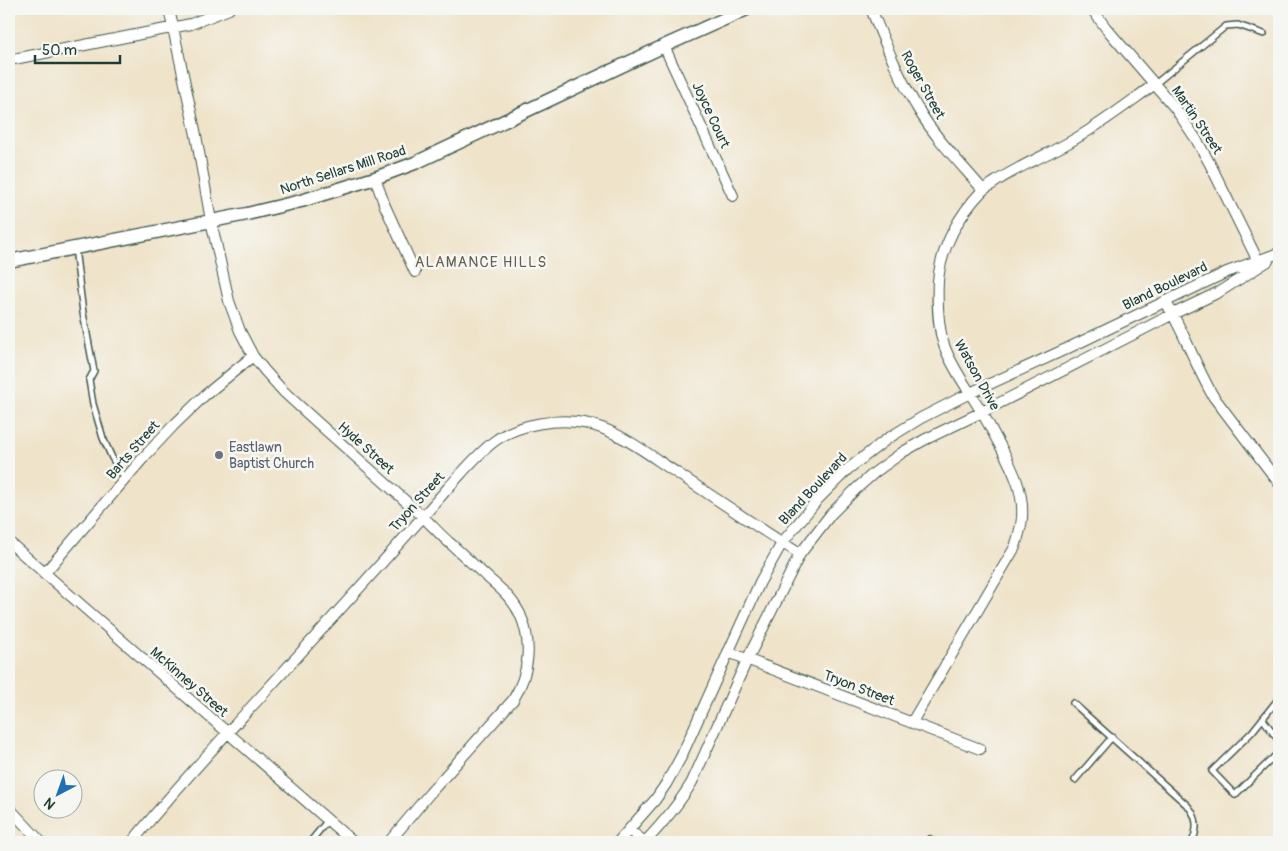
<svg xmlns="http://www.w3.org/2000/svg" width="1288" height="851" font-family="Pangolin,sans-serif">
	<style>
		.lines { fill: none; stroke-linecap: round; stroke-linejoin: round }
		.service-casing { stroke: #3e564a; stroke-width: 8 }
		.minor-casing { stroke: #3e564a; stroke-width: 12 }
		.tertiary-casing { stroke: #3e564a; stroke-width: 15 }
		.service { stroke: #fff; stroke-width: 5 }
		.minor { stroke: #fff; stroke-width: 10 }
		.tertiary { stroke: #fff; stroke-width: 12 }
		.worship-dot { fill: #6b7280; stroke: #f6f6f2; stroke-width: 2 }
		.labels { text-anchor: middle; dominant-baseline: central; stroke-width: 5; stroke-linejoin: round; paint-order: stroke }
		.street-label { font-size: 14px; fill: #1f3d34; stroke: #f6f6f2 }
		.worship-label { font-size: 14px; fill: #5b616d; stroke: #f6f6f2; text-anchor: start }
		.neighbourhood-label { font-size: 15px; letter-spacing: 1px; fill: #645f4e; stroke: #f6f6f2 }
	</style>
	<rect width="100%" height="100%" fill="#f6f6f2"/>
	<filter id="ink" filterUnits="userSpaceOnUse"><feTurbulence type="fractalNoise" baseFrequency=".02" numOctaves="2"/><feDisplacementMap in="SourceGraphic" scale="10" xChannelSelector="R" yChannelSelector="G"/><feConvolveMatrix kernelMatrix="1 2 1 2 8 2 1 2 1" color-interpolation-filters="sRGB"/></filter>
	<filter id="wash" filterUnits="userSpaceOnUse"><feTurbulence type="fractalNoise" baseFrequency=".0096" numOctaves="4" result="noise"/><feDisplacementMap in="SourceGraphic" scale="20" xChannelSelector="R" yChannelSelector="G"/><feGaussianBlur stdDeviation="1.12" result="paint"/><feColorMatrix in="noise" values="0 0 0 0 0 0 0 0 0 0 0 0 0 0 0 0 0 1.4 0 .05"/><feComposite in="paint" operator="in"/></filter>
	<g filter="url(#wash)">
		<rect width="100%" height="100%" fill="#efe3c9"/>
	</g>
	<g filter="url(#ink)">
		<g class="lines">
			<defs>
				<path id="service" d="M1155 84 1226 26 1238 25 1264 34
					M75 248 83 313 94 371 89 380 93 404 103 438 112 458 125 479
					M1271 472 1279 465
					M1279 698 1252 732 1212 771 1235 795 1279 752
					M1073 703 1188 806C1198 818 1198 829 1192 842
					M1263 719 1279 741
					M1075 780 1112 737
					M930 839 934 842
					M310 842 328 820"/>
				<path id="minor" d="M169 9 196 135 211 221 229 301 240 331 253 356 265 371 283 391C328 433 375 473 421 515 431 524 440 535 451 544 463 555 475 566 487 577 500 588 512 598 520 614 533 643 529 674 513 700L430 793 389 842
					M871 9C885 43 899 78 918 109 936 139 961 164 983 190
					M1092 9 1106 28 1175 108 1196 139 1210 164 1258 261
					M664 46 733 196
					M9 60 191 24 229 9
					M375 178 385 206 415 272
					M1165 301C1184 331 1195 365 1213 396L1279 483
					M9 542 353 842
					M44 574 144 457 173 426 204 396 253 356
					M728 652 980 749
					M912 722 1015 547C1018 538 1021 528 1022 518 1024 491 1013 470 1001 447 994 435 988 422 981 411 969 390 954 371 945 348 938 330 937 301 938 281 941 247 959 215 982 191 986 187 993 184 998 180 1020 166 1044 156 1068 143 1099 126 1127 104 1155 84
					M9 808 41 842
					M629 830 645 842
					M132 842C174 790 220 741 265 692 327 624 388 557 448 488 463 472 478 453 496 440 519 424 557 418 584 423 617 429 649 455 677 473 718 500 759 528 800 554
					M618 842 655 800 666 784 681 757 760 582 782 543 818 499 848 469 887 439 921 418 970 393 1066 349 1227 272 1279 253
					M645 842C663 823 679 804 692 782L747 660 800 554 831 514 856 489 874 473 903 452 924 440 982 412 1173 314 1219 292 1268 261"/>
				<path id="tertiary" d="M9 261 247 214 301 201 375 178 415 163 664 46 747 9"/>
			</defs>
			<use href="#service" class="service-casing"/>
			<use href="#minor" class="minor-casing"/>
			<use href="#tertiary" class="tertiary-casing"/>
			<use href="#service" class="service"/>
			<use href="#minor" class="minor"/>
			<use href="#tertiary" class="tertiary"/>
		</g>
	</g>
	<circle class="worship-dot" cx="219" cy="455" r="5"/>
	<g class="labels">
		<g class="street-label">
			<text transform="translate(923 85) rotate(61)">Roger Street</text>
			<text transform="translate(711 115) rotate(65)">Joyce Court</text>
			<text transform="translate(1197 120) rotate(56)">Martin Street</text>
			<text transform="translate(343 170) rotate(-18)">North Sellars Mill Road</text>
			<text transform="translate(1165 286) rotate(-26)">Bland Boulevard</text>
			<text transform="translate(977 375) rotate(61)">Watson Drive</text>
			<text transform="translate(366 448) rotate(42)">Hyde Street</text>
			<text transform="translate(133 450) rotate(-49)">Barts Street</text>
			<text transform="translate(813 489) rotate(-47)">Bland Boulevard</text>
			<text transform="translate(417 502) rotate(-48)">Tryon Street</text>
			<text transform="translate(189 682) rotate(41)">McKinney Street</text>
			<text transform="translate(859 688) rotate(21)">Tryon Street</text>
		</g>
		<g class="worship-label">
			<text x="229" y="447">Eastlawn<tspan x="229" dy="16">Baptist Church</tspan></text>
		</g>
		<g class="neighbourhood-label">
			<text x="481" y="262">ALAMANCE HILLS</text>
		</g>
	</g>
	<rect width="1288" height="851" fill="none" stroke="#f6f6f2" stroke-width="30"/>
	<g transform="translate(58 794) rotate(221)"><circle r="24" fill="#f6f6f2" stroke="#a0aca6"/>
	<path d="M0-4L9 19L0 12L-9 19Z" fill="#1f6fb2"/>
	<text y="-8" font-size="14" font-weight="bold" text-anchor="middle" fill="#1f3d34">N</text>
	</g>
	<path d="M35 55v8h85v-8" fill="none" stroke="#1f3d34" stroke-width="2.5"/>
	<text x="42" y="55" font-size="15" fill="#1f3d34" stroke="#f6f6f2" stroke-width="4" paint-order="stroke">50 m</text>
</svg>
